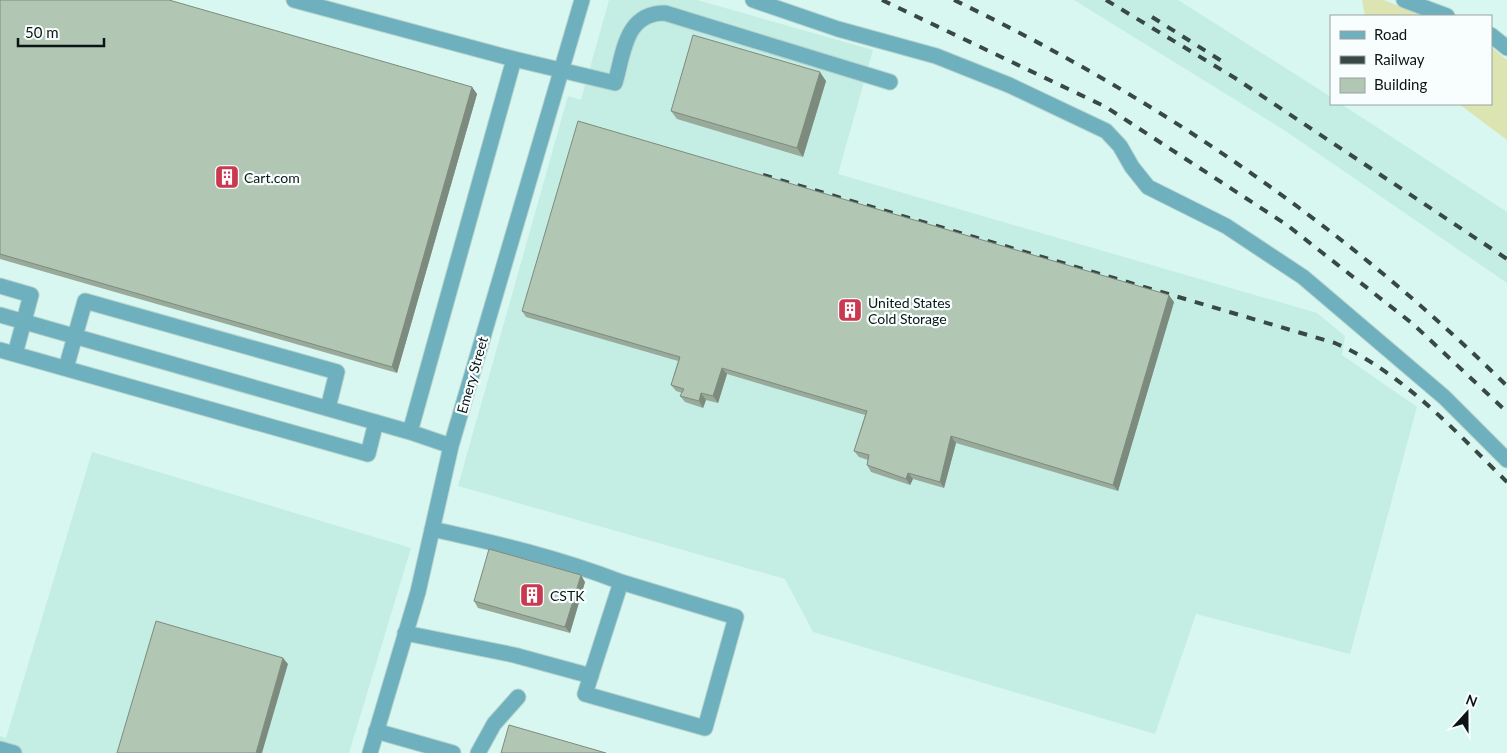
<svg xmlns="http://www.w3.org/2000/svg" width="1507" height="753" font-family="Lato,sans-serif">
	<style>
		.built { fill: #c4ede4 }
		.green { fill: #dce4b2 }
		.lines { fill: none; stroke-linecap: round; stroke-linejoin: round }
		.minor-casing { stroke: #b7d3cd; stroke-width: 17 }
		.minor { stroke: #6eb0be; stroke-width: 15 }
		.rail { stroke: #384845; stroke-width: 4; stroke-dasharray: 9 9; stroke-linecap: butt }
		.wall { fill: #99aa9b }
		.shaded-wall { fill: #7d8b7e }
		.building { fill: #b2c6b4; stroke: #7d8b7e }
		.labels { text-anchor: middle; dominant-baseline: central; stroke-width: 4.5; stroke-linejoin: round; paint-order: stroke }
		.poi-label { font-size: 14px; fill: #0b1614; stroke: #f8fefd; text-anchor: start }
		.street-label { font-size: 14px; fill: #0b1614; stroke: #f8fefd }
	</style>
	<rect width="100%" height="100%" fill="#d8f7f0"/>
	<path class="built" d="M609 0H697L873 50 838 174 1317 313 1345 336 1342 355 1417 407 1350 654 1196 614 1155 734 813 632 785 579 458 486 568 96 581 100Z
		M1074 0H1178L1331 97V104H1341L1461 182 1507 212V283L1284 130Z
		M92 452 411 548 349 753H0V736L6 738Z"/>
	<path class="green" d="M1362 0H1384L1423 16H1365Z
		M1491 47 1507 60V140L1459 104H1491Z"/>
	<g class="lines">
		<defs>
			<path id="minor" d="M753 0 838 29 936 56 1009 85 1106 131 1120 146 1132 167 1148 187 1226 226 1303 277 1444 397 1507 460
				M1404 0 1447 16
				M1491 35 1507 48
				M514 59 615 83C624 52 625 13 665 13L890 82
				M0 286 31 295 15 354
				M0 315 410 432 514 59 294 0
				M0 350 368 454 376 422
				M66 368 85 301 337 372 328 408
				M410 432 451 446
				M432 529C496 543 559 558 621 582
				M621 582 736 617 705 728 585 694Z
				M405 633 514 655 591 676
				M376 731 453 753
				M0 749 14 753
				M370 753 418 592 451 446 582 0
				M478 753 494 724 518 697"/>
		</defs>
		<use href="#minor" class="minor-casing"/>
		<use href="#minor" class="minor"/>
		<path class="rail" d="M882 0 1106 107 1287 225 1413 324 1507 412
			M954 0C1158 98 1346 227 1507 386
			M1106 0 1235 78 1507 259
			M1152 17 1228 65
			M763 175 1335 343C1403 373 1455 431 1507 482"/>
	</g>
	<path class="wall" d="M0 0 472 87 477 94 397 373 0 259Z
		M826 81 803 157 677 119 671 111Z
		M1174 302 1118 491 956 443 944 488 913 479 910 485 871 472 867 465 868 460 859 457 854 451 865 415 727 374 718 403 706 400 703 408 685 402 680 396 682 393 676 391 671 385 678 361 526 317 522 311Z
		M585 582 570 633 478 608 474 601Z"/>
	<path class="shaded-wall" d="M820 72 826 81 803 157 797 148Z
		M472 87 477 94 397 373 392 367Z
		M1169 295 1174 302 1118 491 1113 485Z
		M722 368 727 374 718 403 713 396Z
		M701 393 706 400 703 408 699 401Z
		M951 436 956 443 944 488 940 482Z
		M908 473 913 479 910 485 906 479Z
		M581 575 585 582 570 633 565 627Z
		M283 658 288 664 262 753H256Z"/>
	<path class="building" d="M0 0H169L472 87 392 367 0 254Z
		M693 35 820 72 797 148 671 111Z
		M578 121 1169 295 1113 485 951 436 940 482 908 473 906 479 867 465 869 455 854 451 867 411 722 368 713 396 701 393 699 401 680 396 684 389 671 385 680 357 522 311Z
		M489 549 581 575 565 627 474 601Z
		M156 621 283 658 256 753H117Z
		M509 725 606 753H501Z"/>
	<defs>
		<symbol id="building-square" viewBox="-11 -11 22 22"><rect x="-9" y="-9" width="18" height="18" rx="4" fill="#c93950" stroke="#f8fefd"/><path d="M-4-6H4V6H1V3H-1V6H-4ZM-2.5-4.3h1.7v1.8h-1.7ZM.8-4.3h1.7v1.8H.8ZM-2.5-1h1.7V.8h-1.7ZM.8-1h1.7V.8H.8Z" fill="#fff"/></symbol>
	</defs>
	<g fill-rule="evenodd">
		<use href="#building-square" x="213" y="163" width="28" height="28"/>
		<use href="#building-square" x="836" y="296" width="28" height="28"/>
		<use href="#building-square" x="518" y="581" width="28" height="28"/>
	</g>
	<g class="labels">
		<g class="poi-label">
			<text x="244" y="177">Cart.com</text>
			<text x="868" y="302">United States<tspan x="868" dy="16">Cold Storage</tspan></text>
			<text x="550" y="595">CSTK</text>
		</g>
		<g class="street-label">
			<text transform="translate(472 375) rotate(-74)">Emery Street</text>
		</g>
	</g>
	<rect x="1330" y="15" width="162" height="90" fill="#f8fefd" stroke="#99a1a0"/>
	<rect x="1340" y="31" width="25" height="8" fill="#6eb0be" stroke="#99a1a0"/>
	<text x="1374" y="40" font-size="15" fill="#0b1614">Road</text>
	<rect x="1340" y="56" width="25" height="8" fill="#384845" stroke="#99a1a0"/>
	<text x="1374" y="65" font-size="15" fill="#0b1614">Railway</text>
	<rect x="1340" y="78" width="25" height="15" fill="#b2c6b4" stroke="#99a1a0"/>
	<text x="1374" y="90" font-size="15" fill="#0b1614">Building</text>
	<g transform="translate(1467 713) rotate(21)" stroke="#f8fefd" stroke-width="4" paint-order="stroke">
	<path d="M0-4L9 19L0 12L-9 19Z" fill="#0b1614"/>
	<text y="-8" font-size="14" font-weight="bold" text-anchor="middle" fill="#0b1614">N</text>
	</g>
	<path d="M18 38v8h86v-8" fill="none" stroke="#0b1614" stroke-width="2.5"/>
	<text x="25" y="38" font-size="15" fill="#0b1614" stroke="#f8fefd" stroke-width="4" paint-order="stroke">50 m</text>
</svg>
